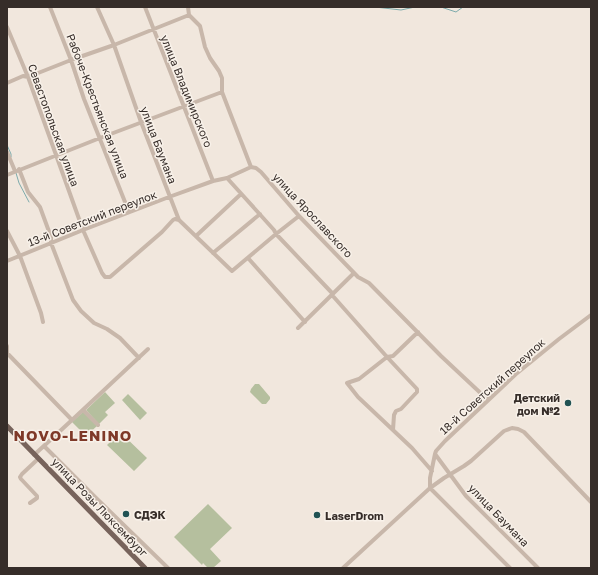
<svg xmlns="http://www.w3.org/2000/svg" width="598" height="575" font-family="'Golos Text',sans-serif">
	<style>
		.green { fill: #b5bf9e }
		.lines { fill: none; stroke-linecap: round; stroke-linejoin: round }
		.stream { stroke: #7eabac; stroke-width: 1 }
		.minor { stroke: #c8b7aa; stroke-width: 4 }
		.major { stroke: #77635b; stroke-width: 5 }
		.poi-dot { fill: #215354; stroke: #f8f1e9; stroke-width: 1.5 }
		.labels { text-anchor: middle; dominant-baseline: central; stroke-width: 3; stroke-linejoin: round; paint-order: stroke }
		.street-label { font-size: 11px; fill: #362d29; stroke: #f8f1e9 }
		.poi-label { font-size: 11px; font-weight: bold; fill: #362d29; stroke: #f8f1e9; text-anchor: start }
		.district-label { font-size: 15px; font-weight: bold; letter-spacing: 1px; fill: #7f3928; stroke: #f8f1e9 }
	</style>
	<rect width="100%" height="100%" fill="#f1e7dd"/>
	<path class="green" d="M255 384H259L270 397V399L266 404H262L250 392 251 389Z
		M105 392 115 403 105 412 108 415 99 424 86 410Z
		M128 394 147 413 140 420 122 400Z
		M83 412 97 426 86 436 72 422Z
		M120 432 147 458 134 471 107 445Z
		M208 504 232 528 210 549 221 561 213 568H208L203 563 202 565 174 537Z"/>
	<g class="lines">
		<path class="stream" d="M375 7 401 10 415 7
			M441 7 456 12 463 7
			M7 145 11 154V157
			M16 173 19 183 29 202"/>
		<path class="minor" d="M50 7 71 60 84 99 129 212
			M97 7 114 45 141 122 179 220 232 271 276 234 299 216
			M145 7 213 181
			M188 7 189 15 200 26 205 47 210 58 219 71 222 78V92L251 167
			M7 27 28 77 83 230 102 273 105 277H110L162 232 173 220 175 219 179 220
			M7 83 23 76 28 77 71 60 114 45 189 15
			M7 152 15 171
			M251 167 256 168 261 172 299 216 358 277 369 283 441 356 488 400
			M19 169 28 192 40 207 51 237V243L73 300 81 311 94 323 107 329 120 338 139 358
			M7 175 100 138 222 92
			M227 178 274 230 276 234 333 294
			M7 231 20 256 41 313 43 322
			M196 236 241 194
			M213 253 260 214
			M248 258 305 322
			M7 261 83 230 169 197 213 181 227 178 251 167
			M332 295 387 357 417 389V392L401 409 396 411 394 415 393 430
			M298 328 354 273
			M418 332 393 356 387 357 359 379 347 383 358 397 412 448 432 471
			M7 346V353L72 420
			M83 410 98 425
			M44 446 95 497 168 568
			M435 454 466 496 538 568
			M34 455 72 420 148 349
			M430 488V478L435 454 436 451 445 441 516 374 559 339 591 315
			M430 488 510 568
			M30 503 37 498V496L21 479 20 477 22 474 38 459
			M343 568 430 488 444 478 464 466 471 461 504 431 512 428 518 429 524 432 591 502"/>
		<path class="major" d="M7 426 145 568"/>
	</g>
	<g class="poi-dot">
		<circle cx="568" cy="403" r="4"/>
		<circle cx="126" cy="514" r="4"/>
		<circle cx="317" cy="515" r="4"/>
	</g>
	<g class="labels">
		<g class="street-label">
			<text transform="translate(187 91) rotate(68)">улица Владимирского</text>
			<text transform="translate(98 106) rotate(69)">Рабоче-Крестьянская улица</text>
			<text transform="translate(54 125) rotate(70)">Севастопольская улица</text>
			<text transform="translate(159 145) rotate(69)">улица Баумана</text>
			<text transform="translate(313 215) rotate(47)">улица Ярославского</text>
			<text transform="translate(92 218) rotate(-21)">13-й Советский переулок</text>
			<text transform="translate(492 386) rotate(-42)">18-й Советский переулок</text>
			<text transform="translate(100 507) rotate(46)">улица Розы Люксембург</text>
			<text transform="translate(499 515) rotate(46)">улица Баумана</text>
		</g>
		<g class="poi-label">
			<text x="560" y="397" text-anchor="end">Детский<tspan x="560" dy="13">дом №2</tspan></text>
			<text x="134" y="514">СДЭК</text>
			<text x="325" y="515">LaseгDrom</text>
		</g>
		<g class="district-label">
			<text x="73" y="435">NOVO-LENINO</text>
		</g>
	</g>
	<rect width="598" height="575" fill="none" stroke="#362d29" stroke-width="16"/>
</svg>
